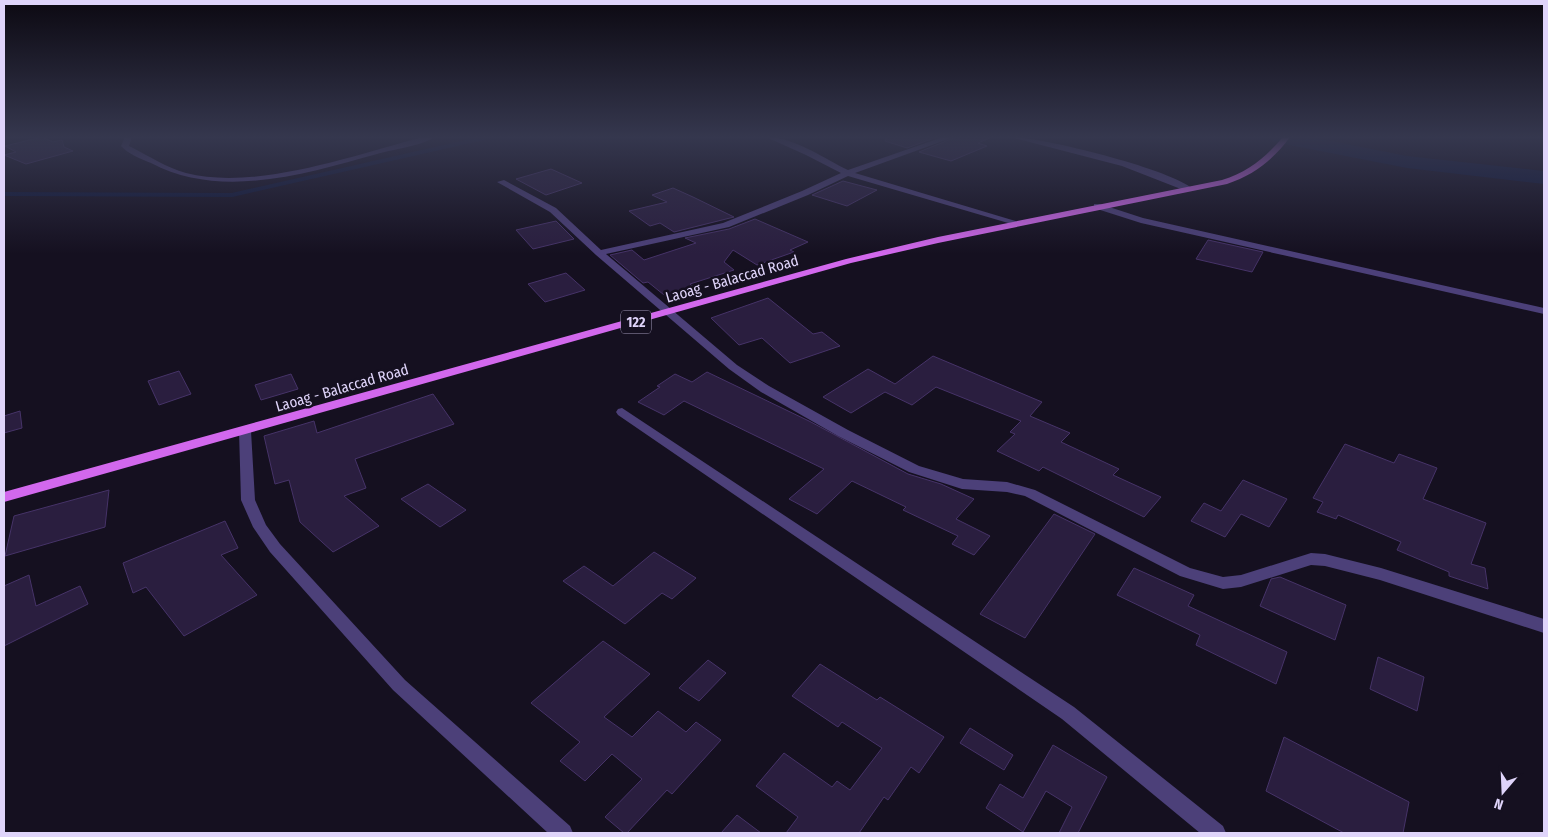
<svg xmlns="http://www.w3.org/2000/svg" width="1548" height="837" font-family="'Fira Sans Condensed',sans-serif">
	<style>
		.lines { fill: none; stroke-linecap: round; stroke-linejoin: round }
		.stream { stroke: #0f173a; stroke-width: 4 }
		.river { fill: #0f173a; fill-rule: evenodd }
		.building { fill: #2a1e3f; stroke: #463368 }
		.minor { fill: #4c4079; fill-rule: evenodd }
		.major { fill: #d268ed; fill-rule: evenodd }
		.labels { text-anchor: middle; dominant-baseline: central; stroke-width: 5; stroke-linejoin: round; paint-order: stroke }
		.shield { fill: #151020; stroke: #a299b9; stroke-width: 1 }
		.shield-label { font-size: 14px; font-weight: bold; fill: #dfd4fa }
		.street-label { font-size: 15px; fill: #dfd4fa; stroke: #151020 }
	</style>
	<rect width="100%" height="100%" fill="#151020"/>
	<g class="lines">
		<path class="stream" d="M4 194 232 195 488 137"/>
		<path class="river" d="M1269 137H1311L1407 156 1544 171V184L1407 168 1279 143 1272 141Z"/>
	</g>
	<path class="building" d="M42 137 53 142 62 140 64 147 73 151 26 164 4 155 16 152 5 146Z
		M886 137H937L907 148 885 141Z
		M956 137H992L978 143 987 146 951 161 919 152Z
		M551 169 582 183 546 195 516 179Z
		M843 181 877 190 847 206 812 195Z
		M673 188 693 197 734 217 674 232 660 223 650 226 629 211 667 202 652 195Z
		M755 219 808 242 790 250 794 252 757 265 733 250 724 262 734 270 690 284 697 290 669 299 648 282 643 283 610 255 632 250 644 260 696 243 685 238 729 229Z
		M556 221 574 239 533 249 516 230Z
		M1208 240 1263 252 1252 272 1196 259Z
		M566 273 585 290 545 302 528 284Z
		M768 298 813 334 822 332 840 346 790 363 762 338 739 345 711 318Z
		M933 356 1042 402 1030 416 1070 433 1061 442 1119 469 1113 475 1161 497 1144 517 1043 467 1039 471 997 451 1015 434 1010 432 1021 421 936 387 912 405 885 392 851 413 823 397 868 369 895 384Z
		M179 371 191 394 159 405 148 381Z
		M707 372 809 421 908 474 941 484 974 499 956 519 990 536 974 555 952 544 958 536 903 510 906 507 852 481 817 514 789 499 824 469 684 401 664 415 638 402 660 387 657 386 675 374 692 382Z
		M291 374 298 389 261 400 255 385Z
		M433 394 454 424 355 459 366 488 344 496 379 526 333 552 300 522 289 480 275 484 264 436 314 421 317 433Z
		M20 411 22 428 4 433V416Z
		M1345 444 1394 463 1399 454 1437 468 1423 499 1486 523 1471 564 1485 568 1488 589 1449 576V572L1397 550 1401 542 1338 515 1336 519 1317 512 1323 502 1313 498Z
		M1243 480 1287 499 1269 527 1241 514 1225 537 1191 521 1204 503 1221 511Z
		M428 484 466 510 440 527 401 499Z
		M109 490 105 527 5 556 14 516Z
		M1054 514 1095 534 1025 638 980 614Z
		M225 521 238 548 221 555 257 595 184 636 146 587 133 593 123 563Z
		M654 552 696 578 672 599 662 593 625 624 563 581 584 566 613 586Z
		M1134 568 1194 595 1188 606 1287 652 1276 684 1196 645 1200 635 1117 595Z
		M29 575 36 606 80 586 88 604 4 646V586Z
		M1280 577 1346 605 1335 640 1260 606 1271 579Z
		M603 641 650 674 604 717 632 737 658 711 686 732 696 722 721 740 672 794 667 790 627 833H624L605 817 642 779 612 754 585 781 560 761 580 742 531 703Z
		M1378 657 1424 677 1417 711 1370 689Z
		M708 660 726 673 699 701 679 688Z
		M820 664 877 700 880 697 944 737 919 773 911 767 888 800 884 797 859 833H786L798 817 756 786 784 753 832 787 837 781 850 790 882 748 842 722 838 727 792 696Z
		M970 728 1013 755 1004 770 960 743Z
		M1284 737 1409 802 1403 833H1344L1266 791Z
		M1053 745 1107 777 1078 833H1059L1072 807 1046 791 1023 832 986 808 1000 784 1023 798Z
		M737 815 761 833H721Z"/>
	<g class="lines">
		<path class="minor" d="M125 137H132L129 146 131 147C149 156 167 168 186 173 256 191 354 155 423 137H435C421 146 394 149 377 154 305 174 221 200 151 163 141 159 128 154 121 146Z
			M766 137C794 137 823 158 848 170L943 137H954L855 173 1022 223 1015 225 848 176 808 195 729 227 606 254 737 365 769 386 848 430 919 466 963 479 1007 482 1035 490 1190 568 1223 577 1241 575 1311 553 1325 554 1381 568 1544 619V633L1380 580 1325 566 1311 565 1241 587 1223 589 1180 576 1025 496 1007 492 962 489 909 472 838 436 761 392 729 369 596 255 550 212 497 182 504 180 556 208 601 250 723 223 802 191 841 173 806 155Z
			M1010 137C1042 137 1170 169 1193 189L1186 191 1122 166Z
			M1094 204H1100L1143 218 1544 308V314L1141 223 1094 208Z
			M622 408 1074 707 1223 826 1226 833H1200L1062 719 618 415 616 412 618 409Z
			M245 427 251 431 255 500 266 525 280 544 405 680 570 826 573 833H548L393 690 270 552 253 527 241 500 239 431Z"/>
		<path class="major" d="M1283 137H1290C1273 160 1254 175 1227 184L938 243 851 263 4 502V492L846 259 938 237 1222 180C1248 172 1265 158 1283 137Z"/>
	</g>
	<linearGradient id="sky" x2="0" y2="1"><stop stop-color="#0c0912"/><stop offset="0.54" stop-color="#35374e"/><stop offset="1" stop-color="#35374e" stop-opacity="0"/></linearGradient>
	<rect width="1548" height="254" fill="url(#sky)"/>
	<g class="labels">
		<rect class="shield" x="621" y="310.5" width="30" height="23" rx="4"/>
		<g class="shield-label">
			<text x="636" y="322">122</text>
		</g>
		<g class="street-label">
			<text transform="translate(732 279) rotate(-16)">Laoag - Balaccad Road</text>
			<text transform="translate(342 388) rotate(-16)">Laoag - Balaccad Road</text>
		</g>
	</g>
	<rect width="1548" height="837" fill="none" stroke="#dfd4fa" stroke-width="10"/>
	<g transform="translate(1503 792) rotate(199)" stroke="#151020" stroke-width="4" paint-order="stroke">
	<path d="M0-4L9 19L0 12L-9 19Z" fill="#dfd4fa"/>
	<text y="-8" font-size="14" font-weight="bold" text-anchor="middle" fill="#dfd4fa">N</text>
	</g>
</svg>
